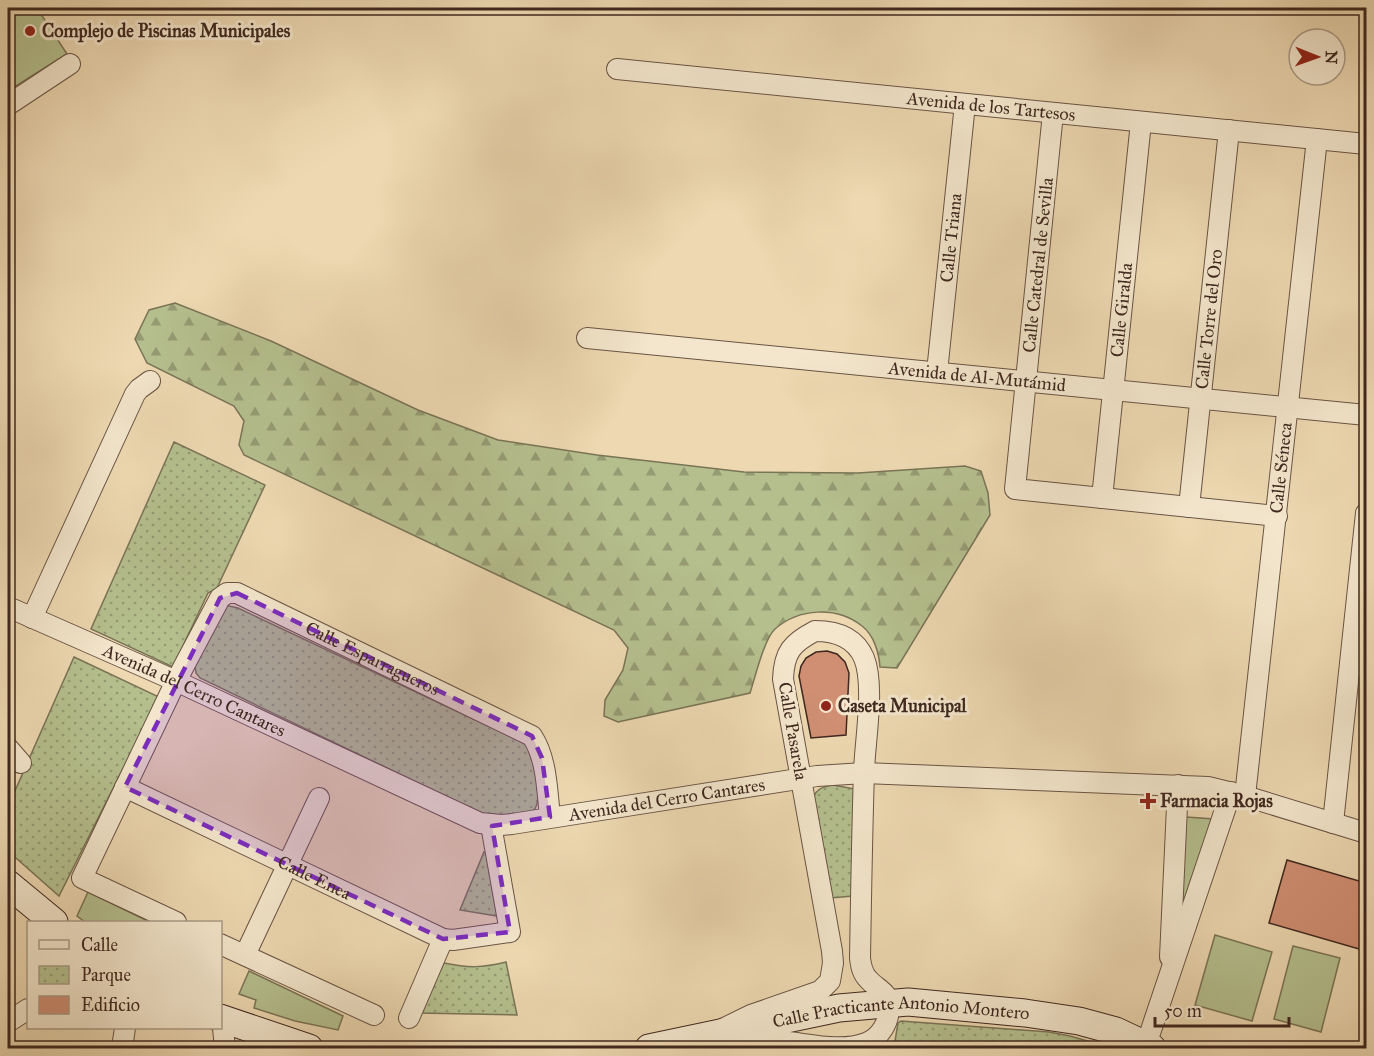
<svg xmlns="http://www.w3.org/2000/svg" width="1374" height="1056" font-family="'IM FELL Great Primer',serif">
	<style>
		.green { fill: #b5bf8e; stroke: #7a7456; stroke-width: 1.5 }
		.forest { fill: url(#forest-firs); stroke: #7a7456; stroke-width: 1.5 }
		.park { fill: url(#park-dots); stroke: #7a7456; stroke-width: 1.5 }
		.building { fill: #d08f73; stroke: #3f281f; stroke-width: 1.5 }
		.lines { fill: none; stroke-linecap: round; stroke-linejoin: round }
		.street-casing { stroke: #6a5444; stroke-width: 22 }
		.secondary-casing { stroke: #3f281f; stroke-width: 29 }
		.street { stroke: #f3e6cc; stroke-width: 20 }
		.secondary { stroke: #f3e6cc; stroke-width: 27 }
		.marked { fill: #7b2cbf; fill-opacity: 0.2; stroke: #7b2cbf; stroke-width: 4.5; stroke-dasharray: 12 8; stroke-linejoin: round }
		.poi-dot { fill: #8f2418; stroke: #f3e6cc; stroke-width: 2 }
		.labels { text-anchor: middle; dominant-baseline: central; stroke-width: 6; stroke-linejoin: round; paint-order: stroke }
		.poi-label { font-size: 18px; font-weight: bold; fill: #3f281f; stroke: #f3e6cc; text-anchor: start }
		.street-label { font-size: 18px; fill: #3f281f; stroke: #f3e6cc }
	</style>
	<defs>
		<pattern id="forest-firs" width="22" height="20" patternUnits="userSpaceOnUse" patternTransform="scale(1.5)"><rect width="22" height="20" fill="#b5bf8e"/><path d="M5 1l3.5 6h-7zM16 11l3.5 6h-7z" fill="#959b73"/></pattern>
		<pattern id="park-dots" width="8" height="8" patternUnits="userSpaceOnUse" patternTransform="scale(1.5)"><rect width="8" height="8" fill="#b5bf8e"/><path d="M2 2h.1M6 6h.1" fill="none" stroke="#959b73" stroke-width="1.8" stroke-linecap="round"/></pattern>
	</defs>
	<rect width="100%" height="100%" fill="#edd8b1"/>
	<filter id="stains"><feTurbulence type="fractalNoise" baseFrequency=".00333" numOctaves="4"/><feColorMatrix values="0 0 0 0 .2 0 0 0 0 .09 0 0 0 0 .02 0 0 0 .5 -.17"/></filter>
	<radialGradient id="worn" r=".72"><stop offset=".6" stop-color="#630" stop-opacity="0"/><stop offset="1" stop-color="#630" stop-opacity=".3"/></radialGradient>
	<path class="green" d="M8 8H37L67 54 8 91Z
		M1186 817 1214 819 1178 928Z
		M88 892 150 922H85L77 916Z
		M1215 935 1272 952 1252 1021 1195 1005Z
		M1293 946 1340 958 1321 1032 1274 1019Z
		M249 971 343 1016 338 1030 295 1021 254 1008 256 1000 239 994Z"/>
	<path class="forest" d="M175 303 271 341 418 410 498 440 597 455 744 472 858 473 965 466 981 471 988 493 990 515 897 668 880 667C879 653 874 635 862 626 837 606 799 608 775 629 764 639 755 678 750 693L618 722 604 716 605 700 623 670 628 648 614 630 244 455 239 445 244 421 234 406 147 363 135 339 149 310Z"/>
	<path class="park" d="M174 442 265 485 217 588 208 593 173 667 91 629Z
		M225 605 238 608 522 742C526 745 529 748 531 753 536 763 543 803 533 811 522 819 501 816 487 816L200 678 196 673 195 666Z
		M74 657 159 697 59 896 8 851V801L14 793Z
		M833 785 855 789 853 896 831 898 813 798C817 788 823 787 833 785Z
		M484 852 492 854 503 917 460 910Z
		M506 962 517 1015 419 1013 444 963C468 968 482 968 506 962Z
		M901 1021 1049 1032 1070 1036 1112 1048H885L895 1041 898 1023Z"/>
	<path class="building" d="M827 651 837 654 845 662 849 673 846 735 811 738 799 676 801 666 806 658 816 652Z
		M1287 860 1366 883V951L1269 923Z"/>
	<g class="lines">
		<defs>
			<g id="street">
				<path id="s1" d="M617 69 1366 144"/>
				<path d="M8 105 70 64"/>
				<path d="M1053 113 1015 489 1277 516"/>
				<path id="s2" d="M587 338 1366 415"/>
				<path id="s3" d="M937 372 965 104"/>
				<path id="s4" d="M1102 498 1141 122"/>
				<path id="s5" d="M1189 507 1229 130"/>
				<path id="s6" d="M8 607 176 681 480 823 501 825 512 824 817 776 864 773 1208 787 1245 796 1366 833"/>
				<path d="M32 618 135 394 139 389 150 381"/>
				<path d="M815 631C835 631 855 637 864 658 875 685 865 741 864 771 862 834 861 896 860 958 861 966 862 973 868 979 876 989 890 992 889 1007 889 1022 881 1037 866 1043 840 1053 806 1043 779 1041 755 1039 730 1038 706 1037L751 1015 820 991 830 981 833 963 832 951 783 679C784 652 792 643 815 631Z"/>
				<path d="M8 748 21 763"/>
				<path id="s7" d="M125 787 443 939 453 940 510 932 491 825"/>
				<path id="s8" d="M1245 796 1317 139"/>
				<path d="M1333 823 1366 513"/>
				<path id="s9" d="M176 922 82 878 176 681 220 598 227 593H237L532 736C547 759 547 790 550 817"/>
				<path d="M220 944 374 1015"/>
				<path d="M245 955 319 798"/>
				<path d="M1170 957 1178 785"/>
				<path d="M222 1018 225 1048"/>
				<path d="M409 1018 443 939"/>
				<path d="M8 1022 28 1009"/>
				<path d="M1146 1045 1231 792"/>
				<path d="M122 1048 125 1028"/>
			</g>
			<g id="secondary">
				<path d="M8 884 54 922"/>
				<path d="M220 1018 309 1048"/>
				<path id="s10" d="M649 1048 839 1008 908 1002 1025 1013 1079 1021 1116 1031 1152 1048"/>
			</g>
		</defs>
		<use href="#street" class="street-casing"/>
		<use href="#secondary" class="secondary-casing"/>
		<use href="#street" class="street"/>
		<use href="#secondary" class="secondary"/>
	</g>
	<path class="marked" d="M237 593 532 736 542 758 550 817 492 826 510 932 443 939 125 787 220 598Z"/>
	<g class="poi-dot">
		<circle cx="30" cy="31" r="6"/>
		<circle cx="826" cy="706" r="6"/>
		<path d="M1145 792h6v6h6v6h-6v6h-6v-6h-6v-6h6z"/>
	</g>
	<g class="labels">
		<g class="poi-label">
			<text x="42" y="31">Complejo de Piscinas Municipales</text>
			<text x="838" y="706">Caseta Municipal</text>
			<text x="1160" y="801">Farmacia Rojas</text>
		</g>
		<g class="street-label">
			<text stroke="none"><textPath href="#s1" startOffset="376">Avenida de los Tartesos</textPath></text>
			<text stroke="none"><textPath href="#s3" startOffset="135">Calle Triana</textPath></text>
			<text transform="translate(1038 265) rotate(-84)">Calle Catedral de Sevilla</text>
			<text stroke="none"><textPath href="#s4" startOffset="189">Calle Giralda</textPath></text>
			<text stroke="none"><textPath href="#s5" startOffset="189">Calle Torre del Oro</textPath></text>
			<text stroke="none"><textPath href="#s2" startOffset="392">Avenida de Al-Mutámid</textPath></text>
			<text stroke="none"><textPath href="#s8" startOffset="330">Calle Séneca</textPath></text>
			<text stroke="none"><textPath href="#s9" startOffset="585">Calle Esparragueros</textPath></text>
			<text stroke="none"><textPath href="#s6" startOffset="204">Avenida del Cerro Cantares</textPath></text>
			<text transform="translate(793 731) rotate(80)">Calle Pasarela</text>
			<text stroke="none"><textPath href="#s6" startOffset="708">Avenida del Cerro Cantares</textPath></text>
			<text stroke="none"><textPath href="#s7" startOffset="210">Calle Enea</textPath></text>
			<text stroke="none"><textPath href="#s10" startOffset="256">Calle Practicante Antonio Montero</textPath></text>
		</g>
	</g>
	<rect width="1374" height="1056" fill="none" stroke="#edd8b1" stroke-width="30"/>
	<rect x="9" y="9" width="1356" height="1038" fill="none" stroke="#3f281f" stroke-width="3"/>
	<rect x="15" y="15" width="1344" height="1026" fill="none" stroke="#3f281f" stroke-width="1.5"/>
	<rect x="27" y="921" width="195" height="108" fill="#f3e6cc" stroke="#ab9a87" stroke-width="1.5"/>
	<rect x="39" y="940" width="30" height="9" fill="#f3e6cc" stroke="#ab9a87" stroke-width="1.5"/>
	<text x="81" y="951" font-size="18" fill="#3f281f">Calle</text>
	<rect x="39" y="966" width="30" height="18" fill="url(#park-dots)" stroke="#ab9a87" stroke-width="1.5"/>
	<text x="81" y="981" font-size="18" fill="#3f281f">Parque</text>
	<rect x="39" y="996" width="30" height="18" fill="#d08f73" stroke="#ab9a87" stroke-width="1.5"/>
	<text x="81" y="1011" font-size="18" fill="#3f281f">Edificio</text>
	<g transform="translate(1317 57) rotate(91)"><circle r="28" fill="#f3e6cc" stroke="#ab9a87" stroke-width="1.5"/>
	<path d="M0-4.5L10 22L0 15L-10 22Z" fill="#8f2418"/>
	<text y="-9" font-size="16" font-weight="bold" text-anchor="middle" fill="#3f281f">N</text>
	</g>
	<path d="M1155 1017v9h134v-9" fill="none" stroke="#3f281f" stroke-width="3"/>
	<text x="1164" y="1017" font-size="18" fill="#3f281f" stroke="#f3e6cc" stroke-width="4.5" paint-order="stroke">50 m</text>
	<rect width="100%" height="100%" filter="url(#stains)"/>
	<rect width="100%" height="100%" fill="url(#worn)"/>
</svg>
